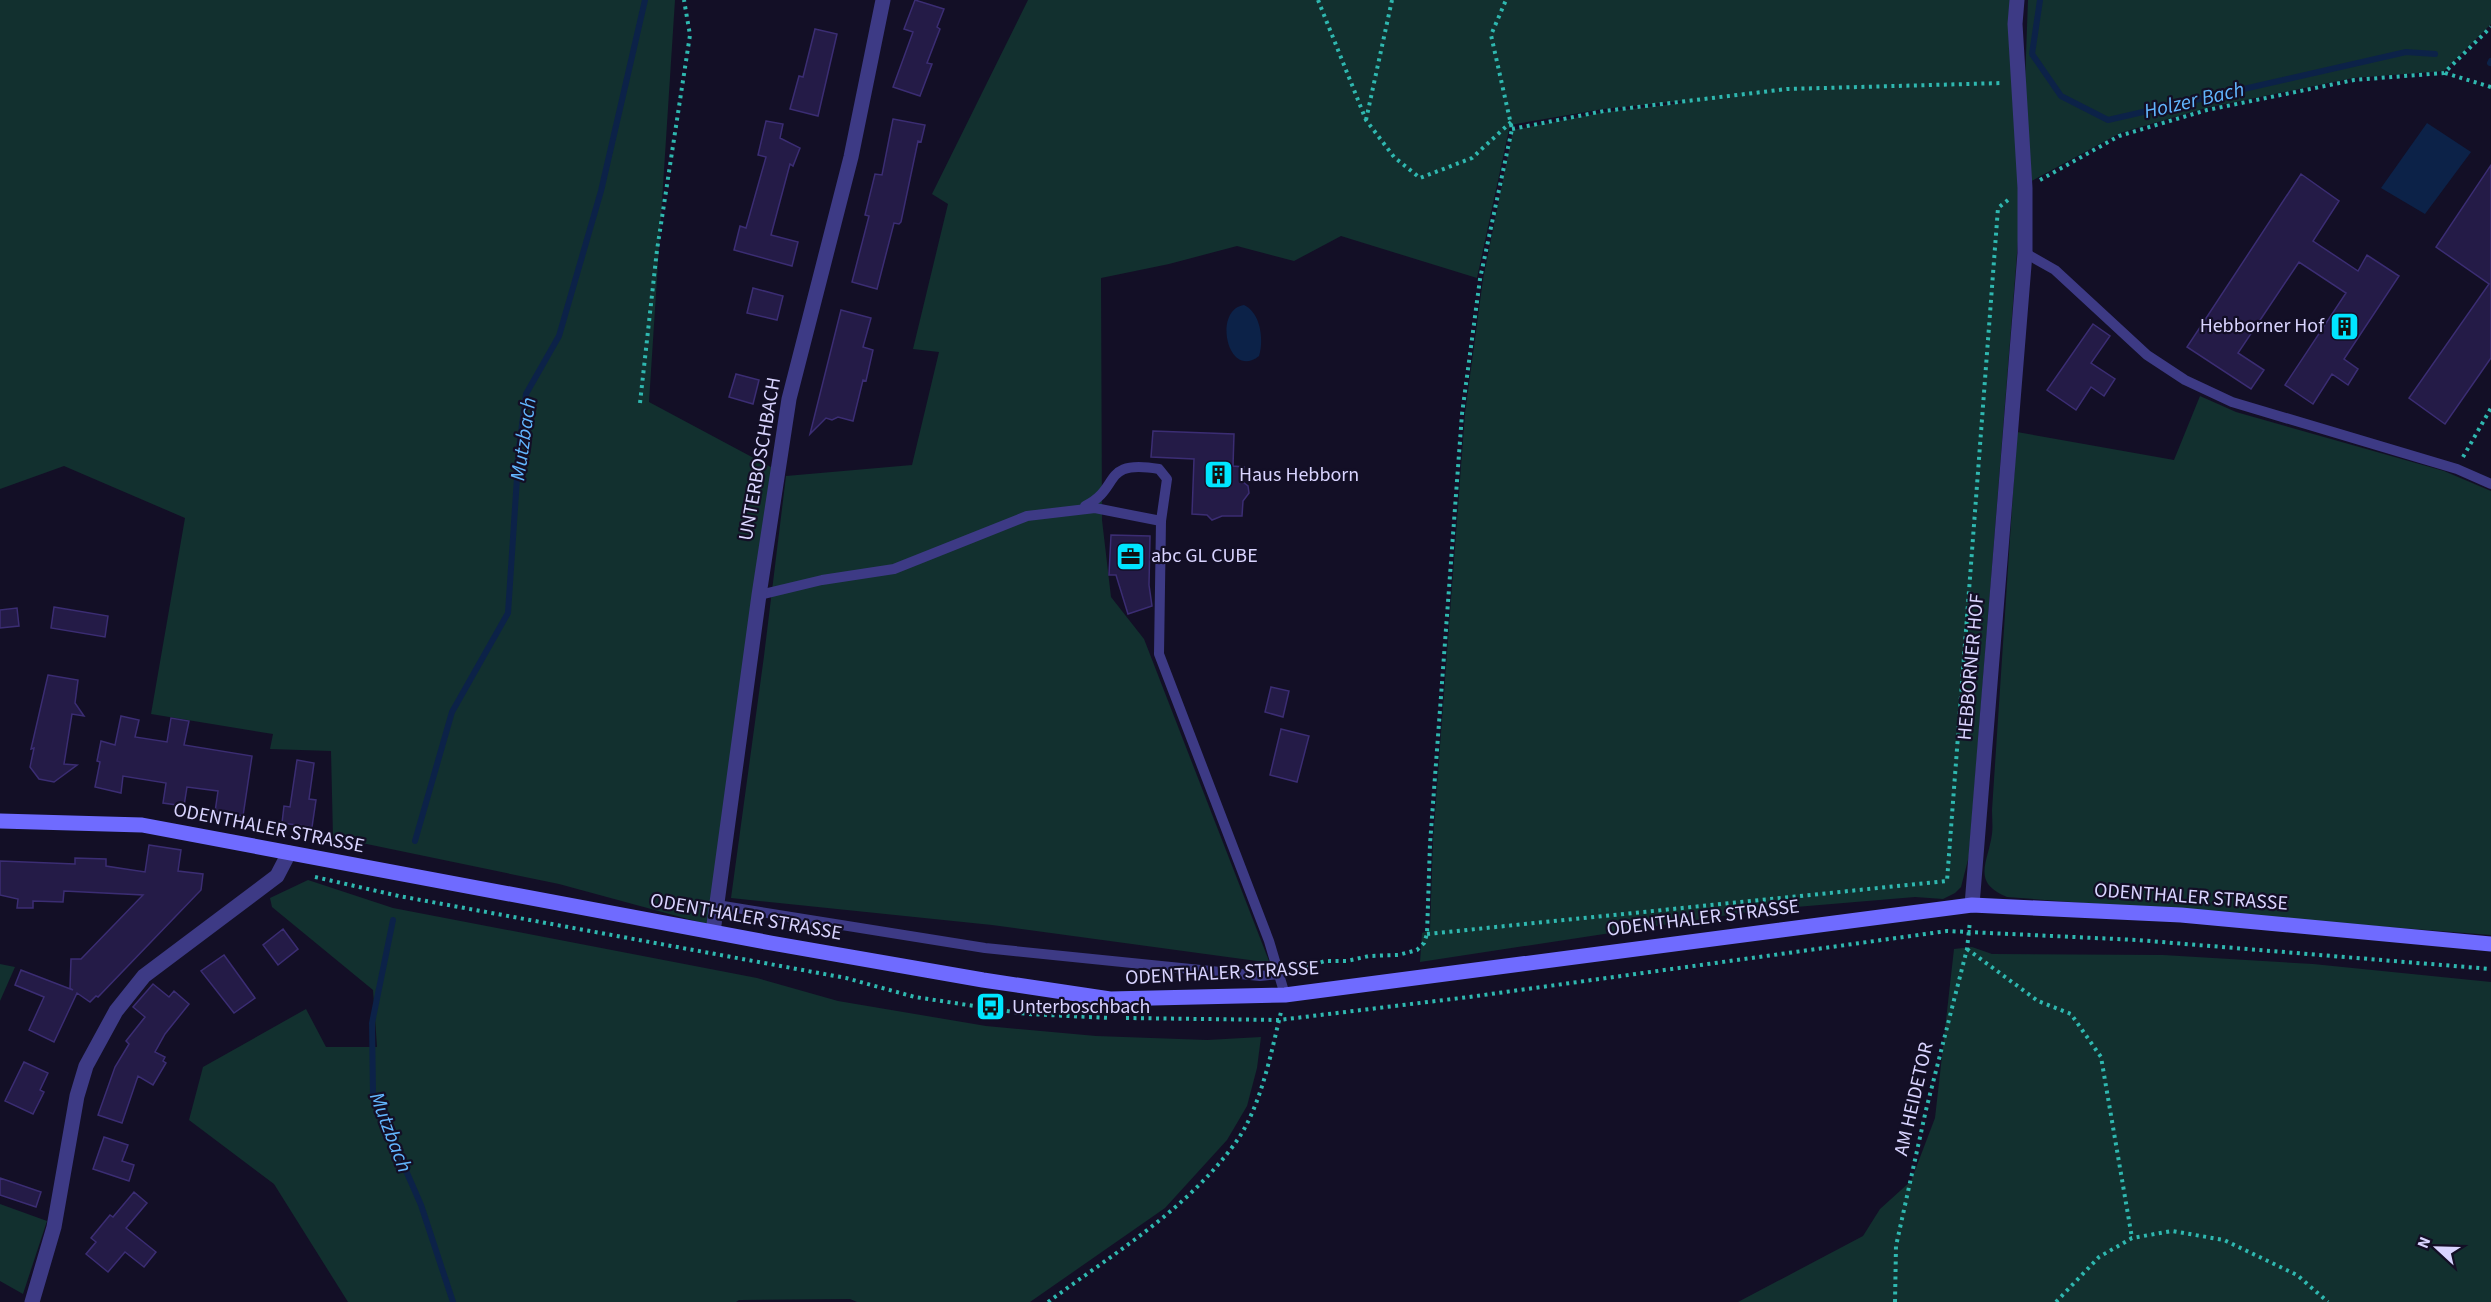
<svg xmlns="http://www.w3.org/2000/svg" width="2491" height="1302" font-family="'Source Sans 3',sans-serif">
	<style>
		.green { fill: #12302f }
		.water { fill: #0c2248 }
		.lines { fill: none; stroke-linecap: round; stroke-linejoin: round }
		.stream { stroke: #0c2248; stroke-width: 6 }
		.building { fill: #241b47; stroke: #3b2d73; stroke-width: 1.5 }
		.path { stroke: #2fb8b0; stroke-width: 4; stroke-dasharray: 3 4.5; stroke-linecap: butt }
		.service { stroke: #3d3a85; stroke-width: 10 }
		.minor { stroke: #3d3a85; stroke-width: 15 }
		.secondary { stroke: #6f6bff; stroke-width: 15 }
		.labels { text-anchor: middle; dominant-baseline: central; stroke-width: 4.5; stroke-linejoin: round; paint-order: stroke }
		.poi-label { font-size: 20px; fill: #d9d4ff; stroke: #130f26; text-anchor: start }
		.street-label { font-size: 20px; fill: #d9d4ff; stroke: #130f26 }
		.water-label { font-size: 21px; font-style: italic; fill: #62b6ff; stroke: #130f26 }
	</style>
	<rect width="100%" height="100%" fill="#130f26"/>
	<path class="green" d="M0 0H675L649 402 782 473 710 925 559 884 333 837 331 751 270 749 273 734 151 714 185 518 64 466 0 489Z
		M1028 0H2020V216L1969 856 1961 887 1955 893 1943 899 1915 897 1761 910 1420 962 1422 933 1430 930 1433 839 1465 413 1483 279 1513 130 1605 112 1682 103 1681 101 1603 109 1510 125 1477 278 1341 236 1294 261 1237 246 1169 264 1101 278 1102 520 1111 597 1144 639 1269 961H1257L992 925 731 898 764 656 786 476 912 465 939 352 913 349 948 204 932 194Z
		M2028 0H2491V24L2444 71 2353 78 2206 108 2120 133 2028 183 2025 82Z
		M2200 396 2236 412 2444 471 2491 491V935L2007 897C1971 882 1988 863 1992 834 1993 826 1992 818 1992 810L2017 432 2174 460Z
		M308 880 393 908 757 978 838 1001 986 1026 1096 1036 1207 1040 1261 1037 1257 1068 1247 1106 1227 1140 1165 1208 1030 1302H857L850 1299 739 1300 736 1302H348L274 1184 189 1120 203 1067 306 1009 326 1047H377L373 990 272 907 270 898Z
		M1972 947 1992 954 2163 955 2313 964 2491 982V1302H1738L1863 1236 1880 1209 1911 1181 1935 1118 1954 949Z
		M0 964 15 967 0 1001Z
		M0 1204 47 1221 23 1294 0 1281Z"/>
	<path class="water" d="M2427 123 2471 152 2425 214 2381 188Z
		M1244 305C1261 313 1264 340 1259 356 1228 381 1212 310 1244 305Z"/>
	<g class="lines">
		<path class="stream" d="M2040 0 2032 54 2061 96 2108 120 2406 52 2435 54
			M2490 63 2491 61
			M415 841 452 712 508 613 519 448 526 394 559 336 601 191 645 0
			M393 920 372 1023 373 1095 421 1205 453 1302"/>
	</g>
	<path class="building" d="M915 0 944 9 937 27 940 29 927 63 932 64 920 96 893 87 913 32 904 29Z
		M815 29 837 34 818 116 790 109 799 76 803 77Z
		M893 119 925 125 921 142 918 141 901 222 899 224 894 223 877 289 852 282 869 216 865 215 875 174 882 175Z
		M766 121 783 124 780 138 800 148 793 166 790 164 771 235 798 242 792 266 734 250 740 226 746 228 766 157 758 155Z
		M2491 165V358L2445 424 2409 398 2489 284 2436 247Z
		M2301 174 2339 201 2313 241 2358 271 2367 255 2399 276 2344 359 2358 369 2348 385 2332 374 2313 404 2285 385 2346 293 2299 262 2238 353 2264 370 2251 389 2187 347Z
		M753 288 783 296 777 320 747 313Z
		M841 310 871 318 863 347 873 350 866 381 863 380 853 421 838 417 832 420 826 418 810 434Z
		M2093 324 2110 336 2091 363 2115 379 2104 396 2091 387 2076 410 2047 390Z
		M736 374 759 380 753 404 729 397Z
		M1153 431 1234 434 1233 466 1244 467 1243 482 1248 486 1249 493 1243 501 1242 516H1222L1212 520 1207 515 1192 514 1194 459 1151 457Z
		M1111 535 1150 536 1149 585 1152 606 1128 614 1116 575H1109Z
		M54 607 108 616 105 637 51 628Z
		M17 608 19 626 0 628V610Z
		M48 675 78 680 75 703 84 716 72 714 64 764 77 765 54 782 39 779 30 767 34 748 31 749Z
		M1271 687 1289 691 1283 717 1265 712Z
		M121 716 139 720 135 737 167 742 171 718 189 721 184 745 252 756 243 816 215 812 218 791 187 787 184 806 163 803 166 783 123 776 121 793 95 787 100 762 97 761 101 741 115 745Z
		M1281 729 1309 736 1297 782 1270 775Z
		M297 760 314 763 309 799 316 800 312 827 282 823 284 806 290 807Z
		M149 845 181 850 178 871 203 874 201 890 98 997 96 996 90 1002 77 993 54 1042 29 1030 44 997 15 985 21 970 73 990 70 988 71 959H81L143 895 64 891 63 902 33 901V908H17L18 899 0 895V861L75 864V858L106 859V866L145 872Z
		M283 929 298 949 278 965 263 945Z
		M224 955 255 998 234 1013 201 971Z
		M153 984 169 997 174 991 189 1004 165 1034 155 1052 165 1057 163 1061 166 1063 153 1085 138 1076 122 1123 98 1115 115 1067 129 1044 126 1041 145 1017 133 1007Z
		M24 1062 48 1073 40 1090 44 1092 33 1114 5 1101Z
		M104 1137 128 1145 122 1161 134 1165 129 1181 93 1169Z
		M0 1178 41 1192 36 1207 0 1195Z
		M134 1192 147 1203 126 1228 156 1252 144 1267 125 1252 108 1272 86 1254 96 1242 91 1238 110 1215 113 1217Z"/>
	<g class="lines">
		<path class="path" d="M1318 0 1366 120 1394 157 1420 178 1472 158 1511 122
			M2445 73 2491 87
			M1366 120 1392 0
			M1512 129 1604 111 1787 89 2003 83
			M2040 180 2119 136 2207 110 2354 80 2444 73 2491 27
			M640 403 657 250 690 35 684 0
			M2463 457 2491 408
			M315 877 399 896 846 978 915 997 1027 1014 1110 1018
			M1427 934 1947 881 1998 208 2008 200
			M1967 949 2038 1001 2071 1014 2101 1057 2132 1238
			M1292 971 1325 961H1347L1369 956 1398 955 1417 950 1424 943 1427 934 1430 844 1462 414 1480 279 1512 129 1491 35 1506 0
			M1126 1018 1279 1020 1469 997 1947 931 2137 940 2491 969
			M1048 1302C1113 1254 1188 1209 1236 1142 1261 1107 1271 1053 1281 1012
			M1895 1302 1896 1246 1926 1110 1967 949 1970 921
			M2056 1302 2099 1257 2132 1238 2172 1231 2224 1240 2297 1275 2328 1302"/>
		<path class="service" d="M2025 253 2055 270 2147 355 2185 380 2232 402 2457 469 2491 484
			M1085 506C1122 488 1100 459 1159 469L1167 479 1161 521
			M759 595 822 580 894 569 1027 516 1095 508 1161 521 1159 654 1269 941 1285 995
			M717 905 985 948 1260 976 1279 974"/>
		<path class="minor" d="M1972 905 2025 253V188L2015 24 2017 0
			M713 932 759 595 789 399 851 157 883 0
			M32 1302 54 1227 77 1096 86 1066 116 1011 144 976 277 876 289 853"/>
		<path class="secondary" d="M0 821 142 825 771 943 983 980 1110 999 1285 995 1972 905 2181 915 2491 944"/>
	</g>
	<defs>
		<symbol id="building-square" viewBox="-11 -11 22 22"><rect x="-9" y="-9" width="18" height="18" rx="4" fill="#00e5ff" stroke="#130f26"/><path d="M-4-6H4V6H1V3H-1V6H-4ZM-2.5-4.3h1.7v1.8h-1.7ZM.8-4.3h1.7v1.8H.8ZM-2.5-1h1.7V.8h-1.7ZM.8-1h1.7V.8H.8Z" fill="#111"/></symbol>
		<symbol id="office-square" viewBox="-11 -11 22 22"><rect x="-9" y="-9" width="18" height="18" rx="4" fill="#00e5ff" stroke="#130f26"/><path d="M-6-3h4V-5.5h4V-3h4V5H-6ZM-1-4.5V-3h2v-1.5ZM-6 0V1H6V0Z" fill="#111"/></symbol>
		<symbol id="bus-square" viewBox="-11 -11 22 22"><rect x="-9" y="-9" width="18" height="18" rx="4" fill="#00e5ff" stroke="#130f26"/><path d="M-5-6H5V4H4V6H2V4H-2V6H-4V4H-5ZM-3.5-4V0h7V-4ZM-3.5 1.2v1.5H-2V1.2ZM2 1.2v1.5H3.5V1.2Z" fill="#111"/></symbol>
	</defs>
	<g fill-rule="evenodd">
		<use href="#building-square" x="2328" y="310" width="33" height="33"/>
		<use href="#building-square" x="1202" y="458" width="33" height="33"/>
		<use href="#office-square" x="1114" y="540" width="33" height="33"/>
		<use href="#bus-square" x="974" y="990" width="33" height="33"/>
	</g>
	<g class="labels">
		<g class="poi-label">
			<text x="2324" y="326" text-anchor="end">Hebborner Hof</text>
			<text x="1239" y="475">Haus Hebborn</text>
			<text x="1151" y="556">abc GL CUBE</text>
			<text x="1012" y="1007">Unterboschbach</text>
		</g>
		<g class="street-label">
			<text transform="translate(760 459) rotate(-80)">UNTERBOSCHBACH</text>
			<text transform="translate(1971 667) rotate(-85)">HEBBORNER HOF</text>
			<text transform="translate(269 828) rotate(11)">ODENTHALER STRASSE</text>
			<text transform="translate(2191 897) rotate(4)">ODENTHALER STRASSE</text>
			<text transform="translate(746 917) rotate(10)">ODENTHALER STRASSE</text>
			<text transform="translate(1703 918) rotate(-7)">ODENTHALER STRASSE</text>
			<text transform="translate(1222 973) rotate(-3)">ODENTHALER STRASSE</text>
			<text transform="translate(1914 1099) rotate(-77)">AM HEIDETOR</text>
		</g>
		<g class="water-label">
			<text transform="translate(2194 100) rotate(-13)">Holzer Bach</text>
			<text transform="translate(523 439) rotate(-82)">Mutzbach</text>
			<text transform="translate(391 1132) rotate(69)">Mutzbach</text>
		</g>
	</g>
	<g transform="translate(2437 1248) rotate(292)" stroke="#130f26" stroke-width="4.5" paint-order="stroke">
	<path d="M0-4.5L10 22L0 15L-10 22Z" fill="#d9d4ff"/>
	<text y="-9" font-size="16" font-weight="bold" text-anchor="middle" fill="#d9d4ff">N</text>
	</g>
</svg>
